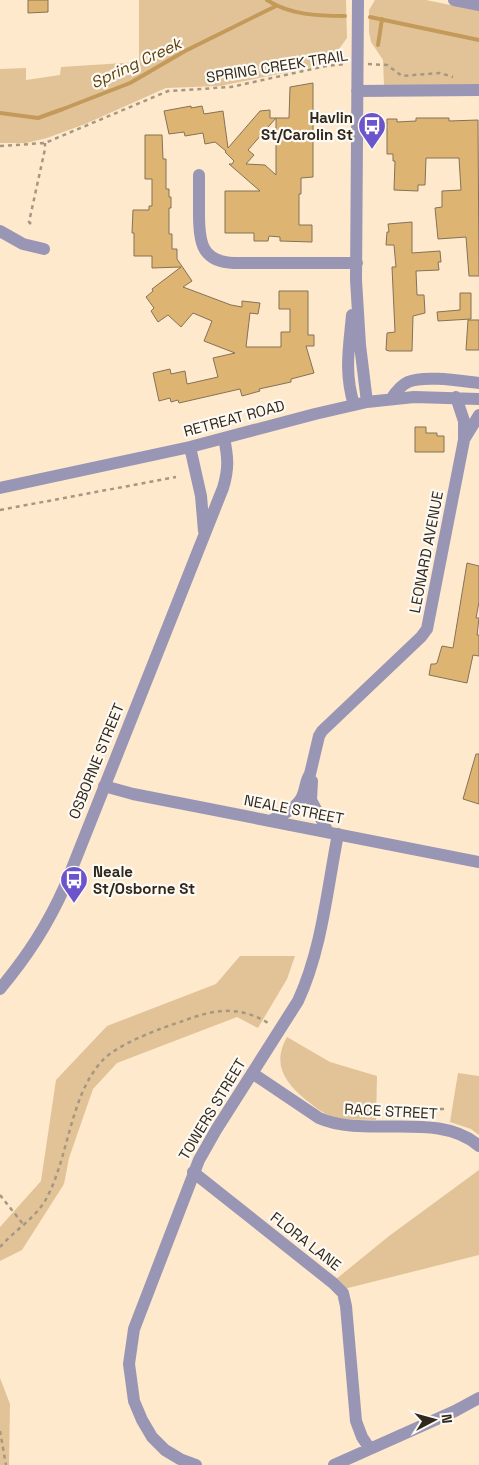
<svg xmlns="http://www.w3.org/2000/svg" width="479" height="1465" font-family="'Space Grotesk',sans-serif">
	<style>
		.green { fill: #e1c397 }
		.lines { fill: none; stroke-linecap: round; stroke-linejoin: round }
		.stream { stroke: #c39a59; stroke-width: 4 }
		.building { fill: #deb473; stroke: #847257; fill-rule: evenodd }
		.path { stroke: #a69782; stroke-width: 2.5; stroke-dasharray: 4 4; stroke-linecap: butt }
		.minor { stroke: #9896b4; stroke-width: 12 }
		.labels { text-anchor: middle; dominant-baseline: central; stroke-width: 4.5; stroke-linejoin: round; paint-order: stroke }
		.street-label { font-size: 15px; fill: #30281d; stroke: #fdf9f3 }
		.poi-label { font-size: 15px; font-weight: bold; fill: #30281d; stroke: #fdf9f3; text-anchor: end }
		.water-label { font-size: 16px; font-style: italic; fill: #5c400c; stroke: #fdf9f3 }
	</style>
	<rect width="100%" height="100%" fill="#fee9cc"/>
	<path class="green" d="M139 0H346L347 38 328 64 220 86 166 88 85 124 47 138 26 143H0V69L26 68V80L60 75 61 67 139 62Z
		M375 0H426L479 11V85H384L383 60 371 42 369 32V10Z
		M240 956H295L287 979 258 1028 237 1017 117 1063 93 1089 69 1158 64 1184 22 1250 0 1261V1227L41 1181 56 1080 107 1026 216 984Z
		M287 1037 330 1062 377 1076 376 1120C362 1119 346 1121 333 1117 322 1113 315 1107 306 1100 284 1082 272 1064 287 1037Z
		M458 1073 479 1076V1135L471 1129 450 1122Z
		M479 1170V1255L344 1289 335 1280 389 1236Z
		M0 1378 10 1404 9 1465H0Z"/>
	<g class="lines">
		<path class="stream" d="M267 0C290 15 318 16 345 16
			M370 17 479 40
			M378 45 382 19
			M0 113 38 118 63 109 130 83 185 51 276 6"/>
	</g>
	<path class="building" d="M28 0H48V12L28 13Z
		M313 83V177L301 178V194H299V225H312V242L280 241V237L269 236 268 241H254V233H225V191H260L229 164H232L234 161 225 152 226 151 215 142 205 144 203 133 185 136 184 132 169 134 164 111 191 106V108L202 106 204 114 223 111 228 148 260 111 270 110V118H289L290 87ZM276 118V175L265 165 246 164 254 155 248 150Z
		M416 118H449V121L478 120 479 276H469L466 237 438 239 435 208 442 207V191L461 190 459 158H426L425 185H418V191L394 190 395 161H393V154H387V119H397V122L416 121Z
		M145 135H162L163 159H166V189H169V197H171V208H169V234H172V249H177V259L192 281 183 287 231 305 242 307V301L260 303 258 314 250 313 246 347H281V332H290V309H279V291H308V335H314V346H306L314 373 291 379V382L259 389 260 391 242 396 240 389 179 403 178 400 171 402 170 398 159 401 153 373 170 369 171 374 185 371 187 384 218 377 213 358 235 353 204 341 212 321 193 313 181 327 168 315 158 322 151 311 154 308 146 297 153 291 152 289 181 267 152 268V256H134V233H132L133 210H149V206H152V179H145Z
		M412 222V253L440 251 441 262H438L439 270 416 271 417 295H424L425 313 413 316 412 351H389L386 350 387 333 395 332 392 267H396L394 245H386L387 232H389L388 224Z
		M460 293H471V319L438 321 437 312 460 310Z
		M468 320H479V350H466Z
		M415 427H426V433H437V436H444V452H415Z
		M467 563 479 566V602L476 618H479L477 635H479V656L473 655 467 683 429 675 431 664H435L437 663 442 646 453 648Z
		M476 754H479V804L463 799Z"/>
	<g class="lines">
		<path class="path" d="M368 64 387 65 402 76 440 73 453 77
			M0 146 45 143 168 91 231 87 326 66 345 64
			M31 224 29 222 45 149V143
			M0 510 176 477
			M376 1108 444 1109
			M0 1195 23 1224
			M0 1247C14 1231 34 1219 45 1201 69 1159 69 1097 102 1061 117 1044 161 1028 183 1021 215 1009 239 1005 270 1024
			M0 1431 6 1465"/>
		<path class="minor" d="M358 0 356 280 360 345 367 402
			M454 0 479 5
			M357 91 479 90
			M199 175C199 188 199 201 199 214 199 241 201 262 234 263H357
			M0 231 23 244 44 249
			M352 315C349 348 344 372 354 405
			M391 399C395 393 401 385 408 382 424 375 461 381 479 383
			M465 438 479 415
			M190 447 201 496 204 531
			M0 488 190 447 315 414 367 402 414 397 479 399
			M312 781 311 800 328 832
			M104 786 133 794 479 862
			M270 821C281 815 296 809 302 797 306 789 305 781 310 774L319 736 322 731 421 637 427 629 464 440V421L456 397
			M0 989C28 955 47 926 65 886L223 488C229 468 228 457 224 438
			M252 1073 319 1118C366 1139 439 1110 479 1146
			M193 1172 333 1283 343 1293 346 1306 356 1421 362 1437 370 1449
			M196 1465 180 1459 165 1450 152 1437 142 1420 134 1401 129 1364 134 1329 199 1160 216 1130 298 1001C322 949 327 890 338 834
			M334 1465 455 1411 479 1398"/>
	</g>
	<defs>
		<symbol id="bus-pin" viewBox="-11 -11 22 30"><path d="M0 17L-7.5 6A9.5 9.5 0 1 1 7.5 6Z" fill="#6c54cd" stroke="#fdf9f3"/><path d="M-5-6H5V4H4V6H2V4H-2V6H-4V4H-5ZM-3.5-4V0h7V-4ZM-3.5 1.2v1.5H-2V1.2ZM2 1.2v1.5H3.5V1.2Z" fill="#fff"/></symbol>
	</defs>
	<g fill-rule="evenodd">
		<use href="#bus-pin" x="356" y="110" width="32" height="43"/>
		<use href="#bus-pin" x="58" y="864" width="32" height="43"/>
	</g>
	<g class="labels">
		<g class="street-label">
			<text transform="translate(277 66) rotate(-9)">SPRING CREEK TRAIL</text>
			<text transform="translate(234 418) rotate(-15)">RETREAT ROAD</text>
			<text transform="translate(426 552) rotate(-79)">LEONARD AVENUE</text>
			<text transform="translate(96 761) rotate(-68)">OSBORNE STREET</text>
			<text transform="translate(294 809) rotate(11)">NEALE STREET</text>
			<text transform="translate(212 1109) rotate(-59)">TOWERS STREET</text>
			<text transform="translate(391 1111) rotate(3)">RACE STREET</text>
			<text transform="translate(306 1241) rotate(38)">FLORA LANE</text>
		</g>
		<g class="poi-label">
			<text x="353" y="117">Havlin<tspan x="353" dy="17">St/Carolin St</tspan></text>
			<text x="93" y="871" text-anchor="start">Neale<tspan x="93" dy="17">St/Osborne St</tspan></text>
		</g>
		<g class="water-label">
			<text transform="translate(136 63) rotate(-25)">Spring Creek</text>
		</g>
	</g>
	<g transform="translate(434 1420) rotate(84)" stroke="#fdf9f3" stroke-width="4" paint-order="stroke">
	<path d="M0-4L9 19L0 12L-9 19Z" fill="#30281d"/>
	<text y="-8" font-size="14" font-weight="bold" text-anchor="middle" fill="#30281d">N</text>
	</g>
</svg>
